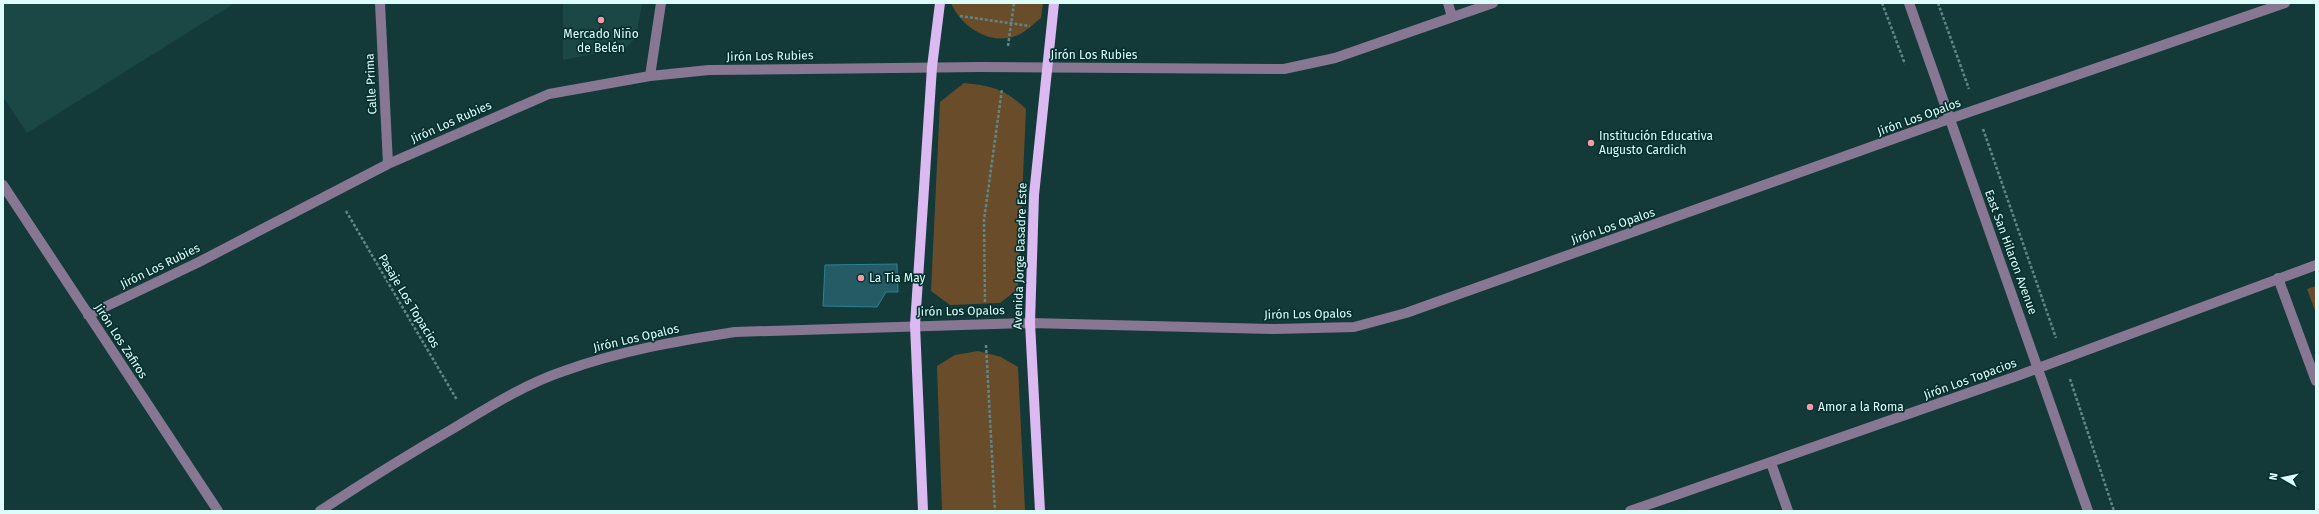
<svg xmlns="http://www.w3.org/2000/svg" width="2319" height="514" font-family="'Fira Sans',sans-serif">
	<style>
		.built { fill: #1b4745 }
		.green { fill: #694d2a }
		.building { fill: #245b65; stroke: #278595 }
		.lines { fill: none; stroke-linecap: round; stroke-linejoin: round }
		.path { stroke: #628685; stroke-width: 2.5; stroke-dasharray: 3 2; stroke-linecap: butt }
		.minor { stroke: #877792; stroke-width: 10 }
		.major { stroke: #dbb9f1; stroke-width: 10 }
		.poi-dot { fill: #f49aa5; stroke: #07302f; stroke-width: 1.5 }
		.labels { text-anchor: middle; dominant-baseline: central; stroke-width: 3.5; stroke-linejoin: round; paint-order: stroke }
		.poi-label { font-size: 12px; fill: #ddfdfb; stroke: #07302f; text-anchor: start }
		.street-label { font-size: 12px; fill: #ddfdfb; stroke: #07302f }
	</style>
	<rect width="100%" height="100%" fill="#133a39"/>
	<path class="built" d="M3 3H235L27 133 3 97Z
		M563 3H642L636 37 627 47 563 60Z"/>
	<path class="green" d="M951 3H1043L1041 18C1034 23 1026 32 1018 35 992 47 961 27 951 3Z
		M964 83C992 86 1005 89 1026 109L1018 289 1000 303 950 305 931 291 940 102Z
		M2316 286V313L2307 289Z
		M978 351 1001 357 1018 367 1025 511H942L937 366 955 355Z"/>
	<path class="building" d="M897 264 898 292H886L877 307 823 306 825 265Z"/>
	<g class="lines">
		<path class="path" d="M1882 3 1905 64
			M1938 3 1969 89
			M960 16 1030 26
			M1008 46 1014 3
			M1983 129 2056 338
			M346 211 457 400
			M985 302 984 220 1002 89
			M986 345 995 511
			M2070 379 2114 511"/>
		<path class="minor" d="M380 3 388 164
			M1448 3 1452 17
			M1909 3 2088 511
			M650 76 661 3
			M3 185 218 511
			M2278 278 2316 381
			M88 315 199 262 388 164 549 94 650 76 709 70 981 67 1284 69 1335 58 1493 3
			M1771 463 1788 511
			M320 511C364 482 409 454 454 428 489 407 525 384 564 371 619 351 677 341 735 332L1030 323 1275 329 1354 327 1406 313 1949 119 2285 3
			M1630 511 2017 376 2316 265"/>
		<path class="major" d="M923 511 915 325 932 67 940 3
			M1040 511 1030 323 1034 195 1054 3"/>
	</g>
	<g class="poi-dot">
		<circle cx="601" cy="20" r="4"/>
		<circle cx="1591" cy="143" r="4"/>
		<circle cx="861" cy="278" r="4"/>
		<circle cx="1810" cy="407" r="4"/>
	</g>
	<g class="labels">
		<g class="poi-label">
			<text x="601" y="34" text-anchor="middle">Mercado Niño<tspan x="601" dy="14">de Belén</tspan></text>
			<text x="1599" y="136">Institución Educativa<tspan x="1599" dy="14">Augusto Cardich</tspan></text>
			<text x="869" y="278">La Tia May</text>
			<text x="1818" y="407">Amor a la Roma</text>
		</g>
		<g class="street-label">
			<text x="1094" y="55">Jirón Los Rubies</text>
			<text transform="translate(770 56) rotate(-1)">Jirón Los Rubies</text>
			<text transform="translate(371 84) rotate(-93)">Calle Prima</text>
			<text transform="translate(1919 117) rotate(-20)">Jirón Los Opalos</text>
			<text transform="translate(451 122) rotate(-24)">Jirón Los Rubies</text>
			<text transform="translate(1613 226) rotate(-19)">Jirón Los Opalos</text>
			<text transform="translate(2011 252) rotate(70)">East San Hilaron Avenue</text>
			<text transform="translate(1020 256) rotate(-88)">Avenida Jorge Basadre Este</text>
			<text transform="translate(160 266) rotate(-26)">Jirón Los Rubies</text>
			<text transform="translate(409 301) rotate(59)">Pasaje Los Topacios</text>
			<text transform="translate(961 311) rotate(-1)">Jirón Los Opalos</text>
			<text transform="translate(1308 314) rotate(-1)">Jirón Los Opalos</text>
			<text transform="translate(636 338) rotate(-13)">Jirón Los Opalos</text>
			<text transform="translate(121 341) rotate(57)">Jirón Los Zafiros</text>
			<text transform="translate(1970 379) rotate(-20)">Jirón Los Topacios</text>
		</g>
	</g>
	<rect width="2319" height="514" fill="none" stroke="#ddfdfb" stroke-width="8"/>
	<g transform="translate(2283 478) rotate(279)" stroke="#07302f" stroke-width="3" paint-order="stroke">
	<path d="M0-3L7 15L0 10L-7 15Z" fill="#ddfdfb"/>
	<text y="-6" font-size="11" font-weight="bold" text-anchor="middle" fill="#ddfdfb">N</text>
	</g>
</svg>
